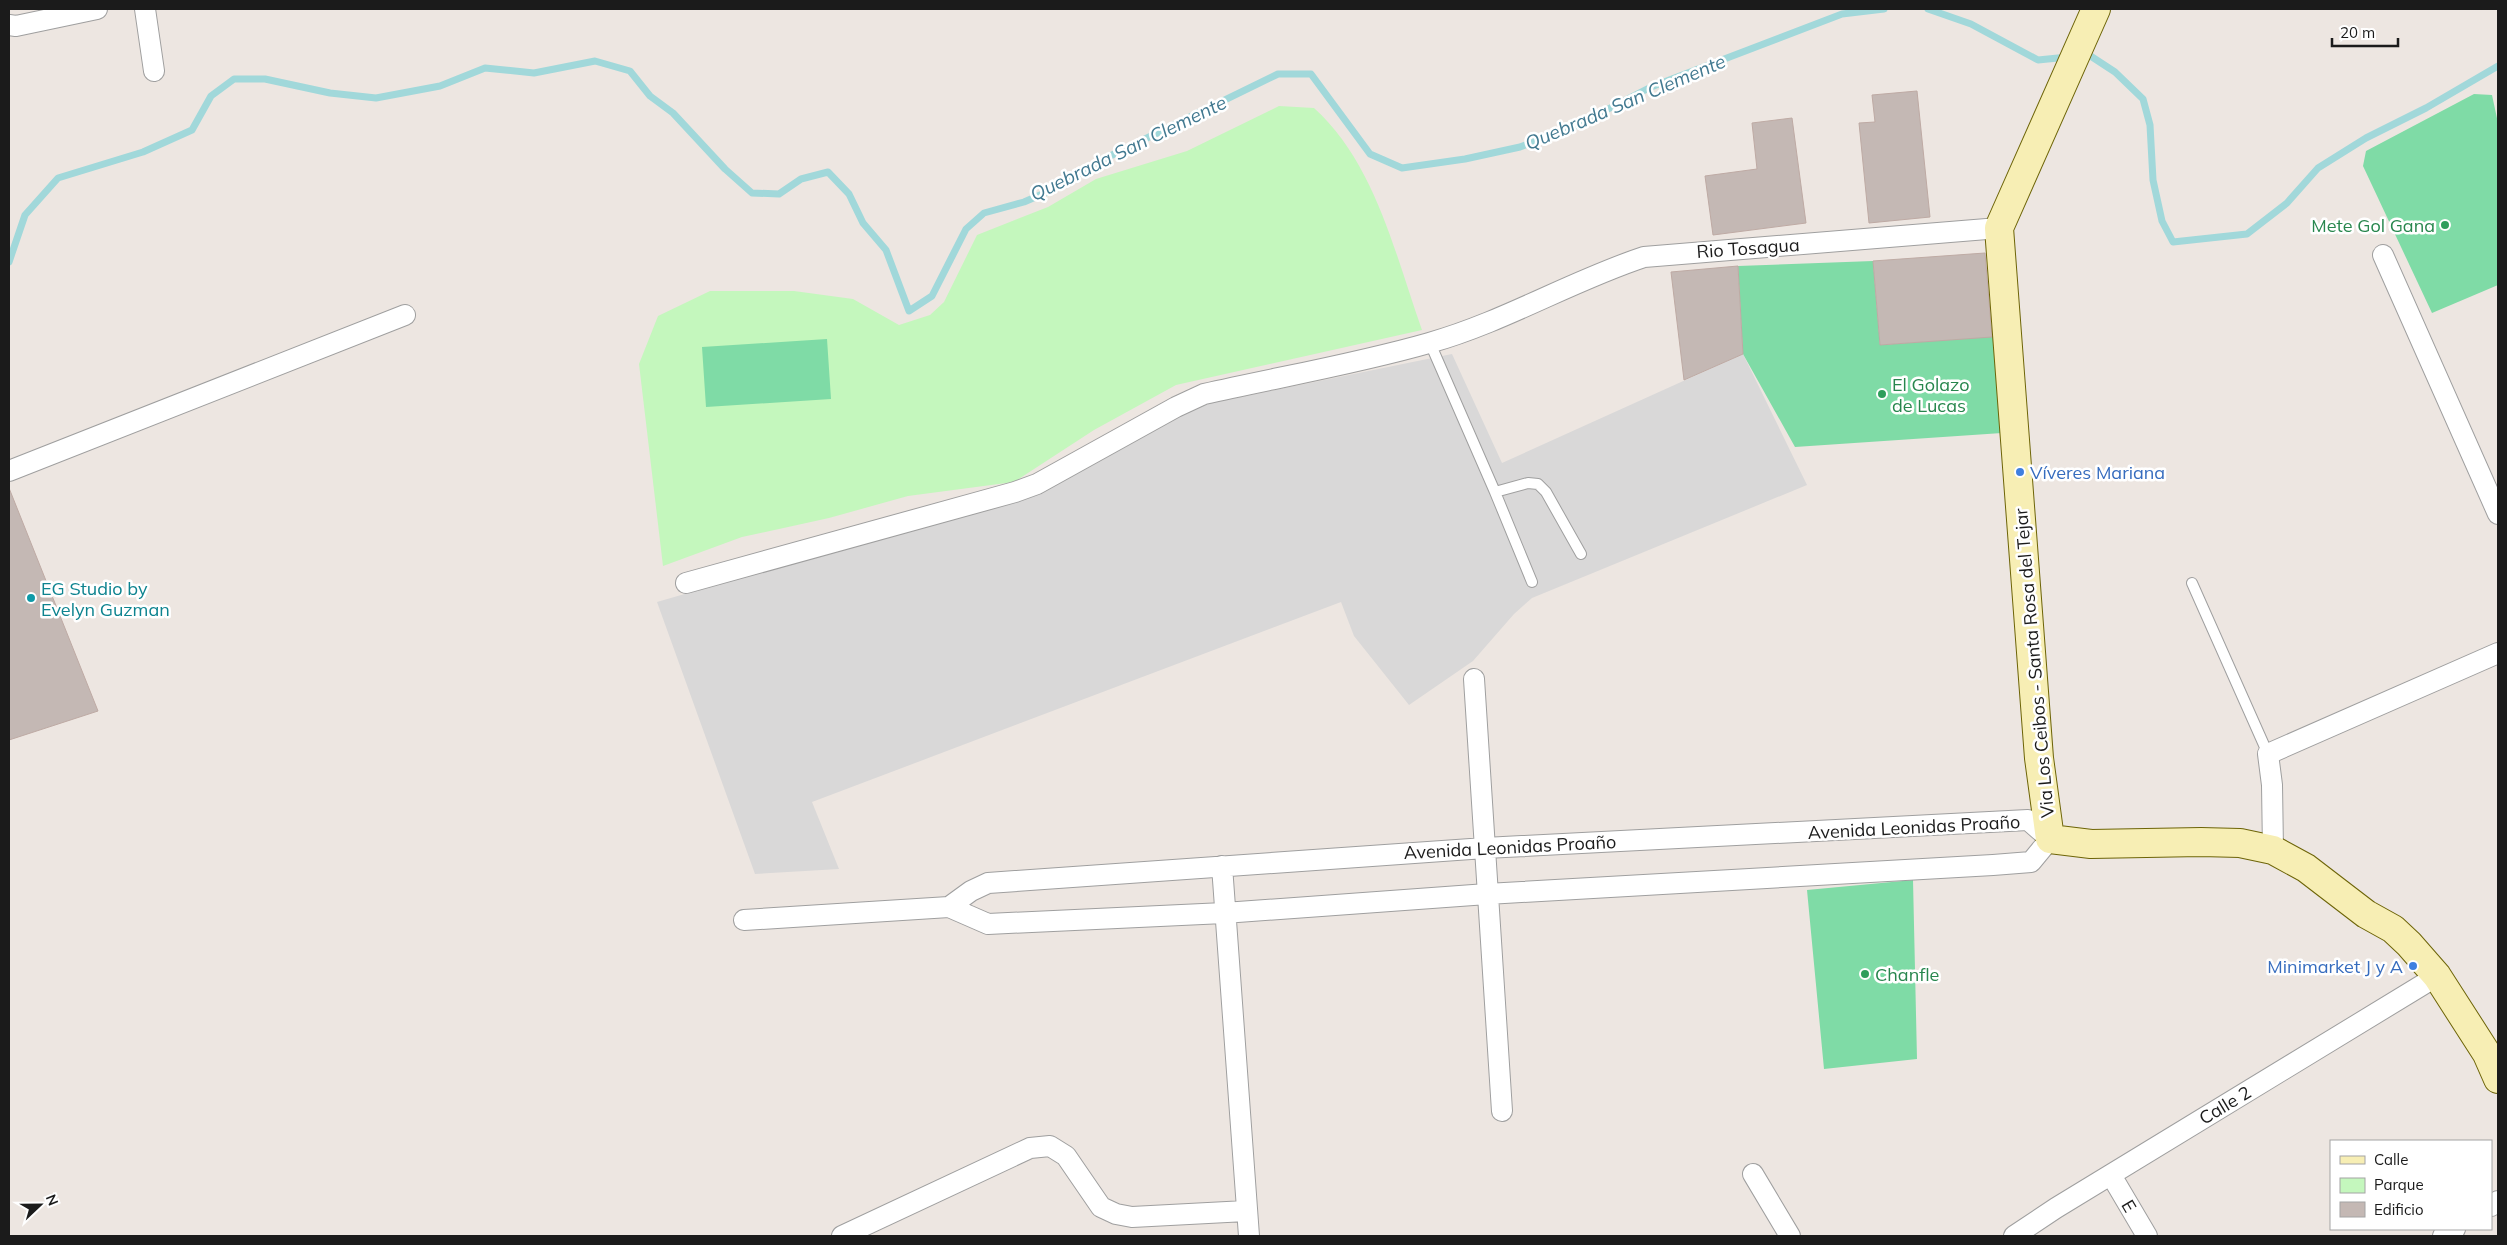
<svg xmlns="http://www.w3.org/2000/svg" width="2507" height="1245" font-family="Mulish,sans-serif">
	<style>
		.residential { fill: #d9d8d8 }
		.park { fill: #c4f7bd }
		.pitch { fill: #7fdba6 }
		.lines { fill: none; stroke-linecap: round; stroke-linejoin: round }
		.stream { stroke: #a1d8da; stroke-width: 7 }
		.building { fill: #c4b8b4; stroke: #beaaa4 }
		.lane-casing { stroke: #9f9f9f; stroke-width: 12 }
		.street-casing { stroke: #9f9f9f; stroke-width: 22 }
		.secondary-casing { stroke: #6d6407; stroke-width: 30 }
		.lane { stroke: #fff; stroke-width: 10 }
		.street { stroke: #fff; stroke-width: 20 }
		.secondary { stroke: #f7eeb4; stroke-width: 28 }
		.leisure-dot { fill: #2e9e5b; stroke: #fff; stroke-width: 2 }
		.shop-dot { fill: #3f7fe0; stroke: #fff; stroke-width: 2 }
		.culture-dot { fill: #0f9aa8; stroke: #fff; stroke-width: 2 }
		.labels { text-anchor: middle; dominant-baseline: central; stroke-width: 5; stroke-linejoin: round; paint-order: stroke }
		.leisure-label { font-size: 18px; fill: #27864d; stroke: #fff; text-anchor: start }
		.street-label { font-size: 18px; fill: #1b1b1b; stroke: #fff }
		.shop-label { font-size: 18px; fill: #366cbe; stroke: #fff; text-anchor: start }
		.culture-label { font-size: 18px; fill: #0d838f; stroke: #fff; text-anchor: start }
		.water-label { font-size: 19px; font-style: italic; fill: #427990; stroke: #fff }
	</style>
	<rect width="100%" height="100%" fill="#ede6e1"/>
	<path class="residential" d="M1452 354 1502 463 1743 354 1807 485 1532 598 1514 614 1473 661 1409 705 1354 636 1341 602 812 802 839 869 755 874 657 602 1038 492 1165 420 1211 403Z"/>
	<path class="park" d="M1279 106 1314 108C1375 163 1395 254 1422 330L1176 385 1094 430 1014 482 908 496 829 518 742 537 663 566 639 364 658 316 710 291H794L853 299 899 325 930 315 944 302 977 235 1048 207 1096 179 1187 151Z"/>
	<path class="pitch" d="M2474 94 2492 95 2498 123V285L2432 313 2363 166 2366 151Z
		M1873 261 1880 345 1995 336 2002 433 1795 447 1743 354 1738 266Z
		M827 339 831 399 706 407 702 347Z
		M1913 880 1917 1059 1824 1069 1807 890Z"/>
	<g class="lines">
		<path class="stream" d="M1928 9 1971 24 2038 60 2068 57
			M2081 56 2089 55 2115 72 2143 99 2150 125 2153 180 2162 221 2173 242 2247 234 2287 203 2318 168 2366 138 2426 108 2498 66
			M9 262 25 215 58 178 143 152 192 130 211 96 234 79H265L330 93 376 98 440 86 485 68 534 73 595 61 630 71 650 96 673 113 725 169 752 193 779 194 801 179 828 172 849 194 863 223 886 250 909 311 932 296 966 229 984 213 1024 202 1054 189 1102 160 1278 74H1311L1370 154 1402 168 1465 159 1520 147 1577 125 1651 87 1842 14 1884 9"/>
	</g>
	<path class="building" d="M1917 91 1930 217 1869 223 1859 123 1875 122 1872 95Z
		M1792 118 1806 223 1713 235 1705 176 1757 169 1752 123Z
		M1985 253 1992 337 1880 345 1873 261Z
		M1738 266 1743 354 1684 380 1671 272Z
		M9 488 98 711 9 740Z"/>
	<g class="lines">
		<defs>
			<path id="lane" d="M1430 343 1495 492 1528 483 1538 484 1546 492 1581 554
				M1495 492 1532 582
				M2192 583 2268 754"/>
			<path id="street" d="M145 9 154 71
				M9 25 16 26 97 9
				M2383 255 2498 514
				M9 471 405 315
				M686 583 1015 492 1037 484 1176 407 1204 394C1279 377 1356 364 1429 343 1504 322 1571 281 1644 257L1999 228
				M1474 679 1502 1111
				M2273 850 2272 785 2268 754 2498 653
				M1222 866 1249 1236
				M744 920 949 907 988 924 1224 913 1487 894 1993 865 2031 862 2050 839 2028 820 1485 848 988 883 971 891 949 907
				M1753 1174 1790 1236
				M2111 1175 2147 1236
				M2491 1206 2498 1201
				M842 1236 1030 1148 1050 1146 1066 1156 1101 1207 1116 1214 1132 1217 1246 1211
				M2014 1236 2056 1208 2437 976
				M2443 1236 2455 1229"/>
			<path id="secondary" d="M2096 9 1999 228 2039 758 2050 839 2091 844 2201 842 2240 843 2273 850 2306 868 2366 914 2393 929 2409 944 2437 976 2487 1054 2498 1079"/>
		</defs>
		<use href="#lane" class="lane-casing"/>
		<use href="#street" class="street-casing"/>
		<use href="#secondary" class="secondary-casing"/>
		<use href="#lane" class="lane"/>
		<use href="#street" class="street"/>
		<use href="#secondary" class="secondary"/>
	</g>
	<g class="leisure-dot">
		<circle cx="2445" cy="225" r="5"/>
		<circle cx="1882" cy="394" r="5"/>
		<circle cx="1865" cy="974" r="5"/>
	</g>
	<g class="shop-dot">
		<circle cx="2020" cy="472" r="5"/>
		<circle cx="2413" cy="966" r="5"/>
	</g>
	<circle class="culture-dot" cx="31" cy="598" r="5"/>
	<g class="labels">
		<g class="leisure-label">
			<text x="2435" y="225" text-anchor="end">Mete Gol Gana</text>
			<text x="1892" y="384">El Golazo<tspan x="1892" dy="21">de Lucas</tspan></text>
			<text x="1875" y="974">Chanfle</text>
		</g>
		<g class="street-label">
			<text transform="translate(1748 248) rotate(-4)">Rio Tosagua</text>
			<text transform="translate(2034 663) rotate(-95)">Via Los Ceibos - Santa Rosa del Tejar</text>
			<text transform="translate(1914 827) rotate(-3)">Avenida Leonidas Proaño</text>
			<text transform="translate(1510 847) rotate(-3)">Avenida Leonidas Proaño</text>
			<text transform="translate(2225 1105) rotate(-31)">Calle 2</text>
			<text transform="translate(2129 1206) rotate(59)">E</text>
		</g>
		<g class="shop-label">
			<text x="2030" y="472">Víveres Mariana</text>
			<text x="2403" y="966" text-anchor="end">Minimarket J y A</text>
		</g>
		<g class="culture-label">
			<text x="41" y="588">EG Studio by<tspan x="41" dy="21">Evelyn Guzman</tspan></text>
		</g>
		<g class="water-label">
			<text transform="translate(1625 102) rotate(-23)">Quebrada San Clemente</text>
			<text transform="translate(1128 148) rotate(-26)">Quebrada San Clemente</text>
		</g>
	</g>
	<rect width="2507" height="1245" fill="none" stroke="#1b1b1b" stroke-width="20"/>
	<rect x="2330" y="1140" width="162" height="90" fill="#ffffff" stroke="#a4a4a4"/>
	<rect x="2340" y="1156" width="25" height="8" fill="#f7eeb4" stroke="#a4a4a4"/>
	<text x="2374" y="1165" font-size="15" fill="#1b1b1b">Calle</text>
	<rect x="2340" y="1178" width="25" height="15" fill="#c4f7bd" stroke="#a4a4a4"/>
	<text x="2374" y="1190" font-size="15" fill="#1b1b1b">Parque</text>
	<rect x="2340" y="1202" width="25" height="15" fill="#c4b8b4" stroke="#a4a4a4"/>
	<text x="2374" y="1215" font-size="15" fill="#1b1b1b">Edificio</text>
	<g transform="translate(40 1205) rotate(68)" stroke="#ffffff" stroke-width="4" paint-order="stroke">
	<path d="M0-4L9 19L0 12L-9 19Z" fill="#1b1b1b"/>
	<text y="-8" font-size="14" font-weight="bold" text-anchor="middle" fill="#1b1b1b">N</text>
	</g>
	<path d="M2332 38v8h66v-8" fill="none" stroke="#1b1b1b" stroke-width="2.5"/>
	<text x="2340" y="38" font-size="15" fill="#1b1b1b" stroke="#ffffff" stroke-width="4" paint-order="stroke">20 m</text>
</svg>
